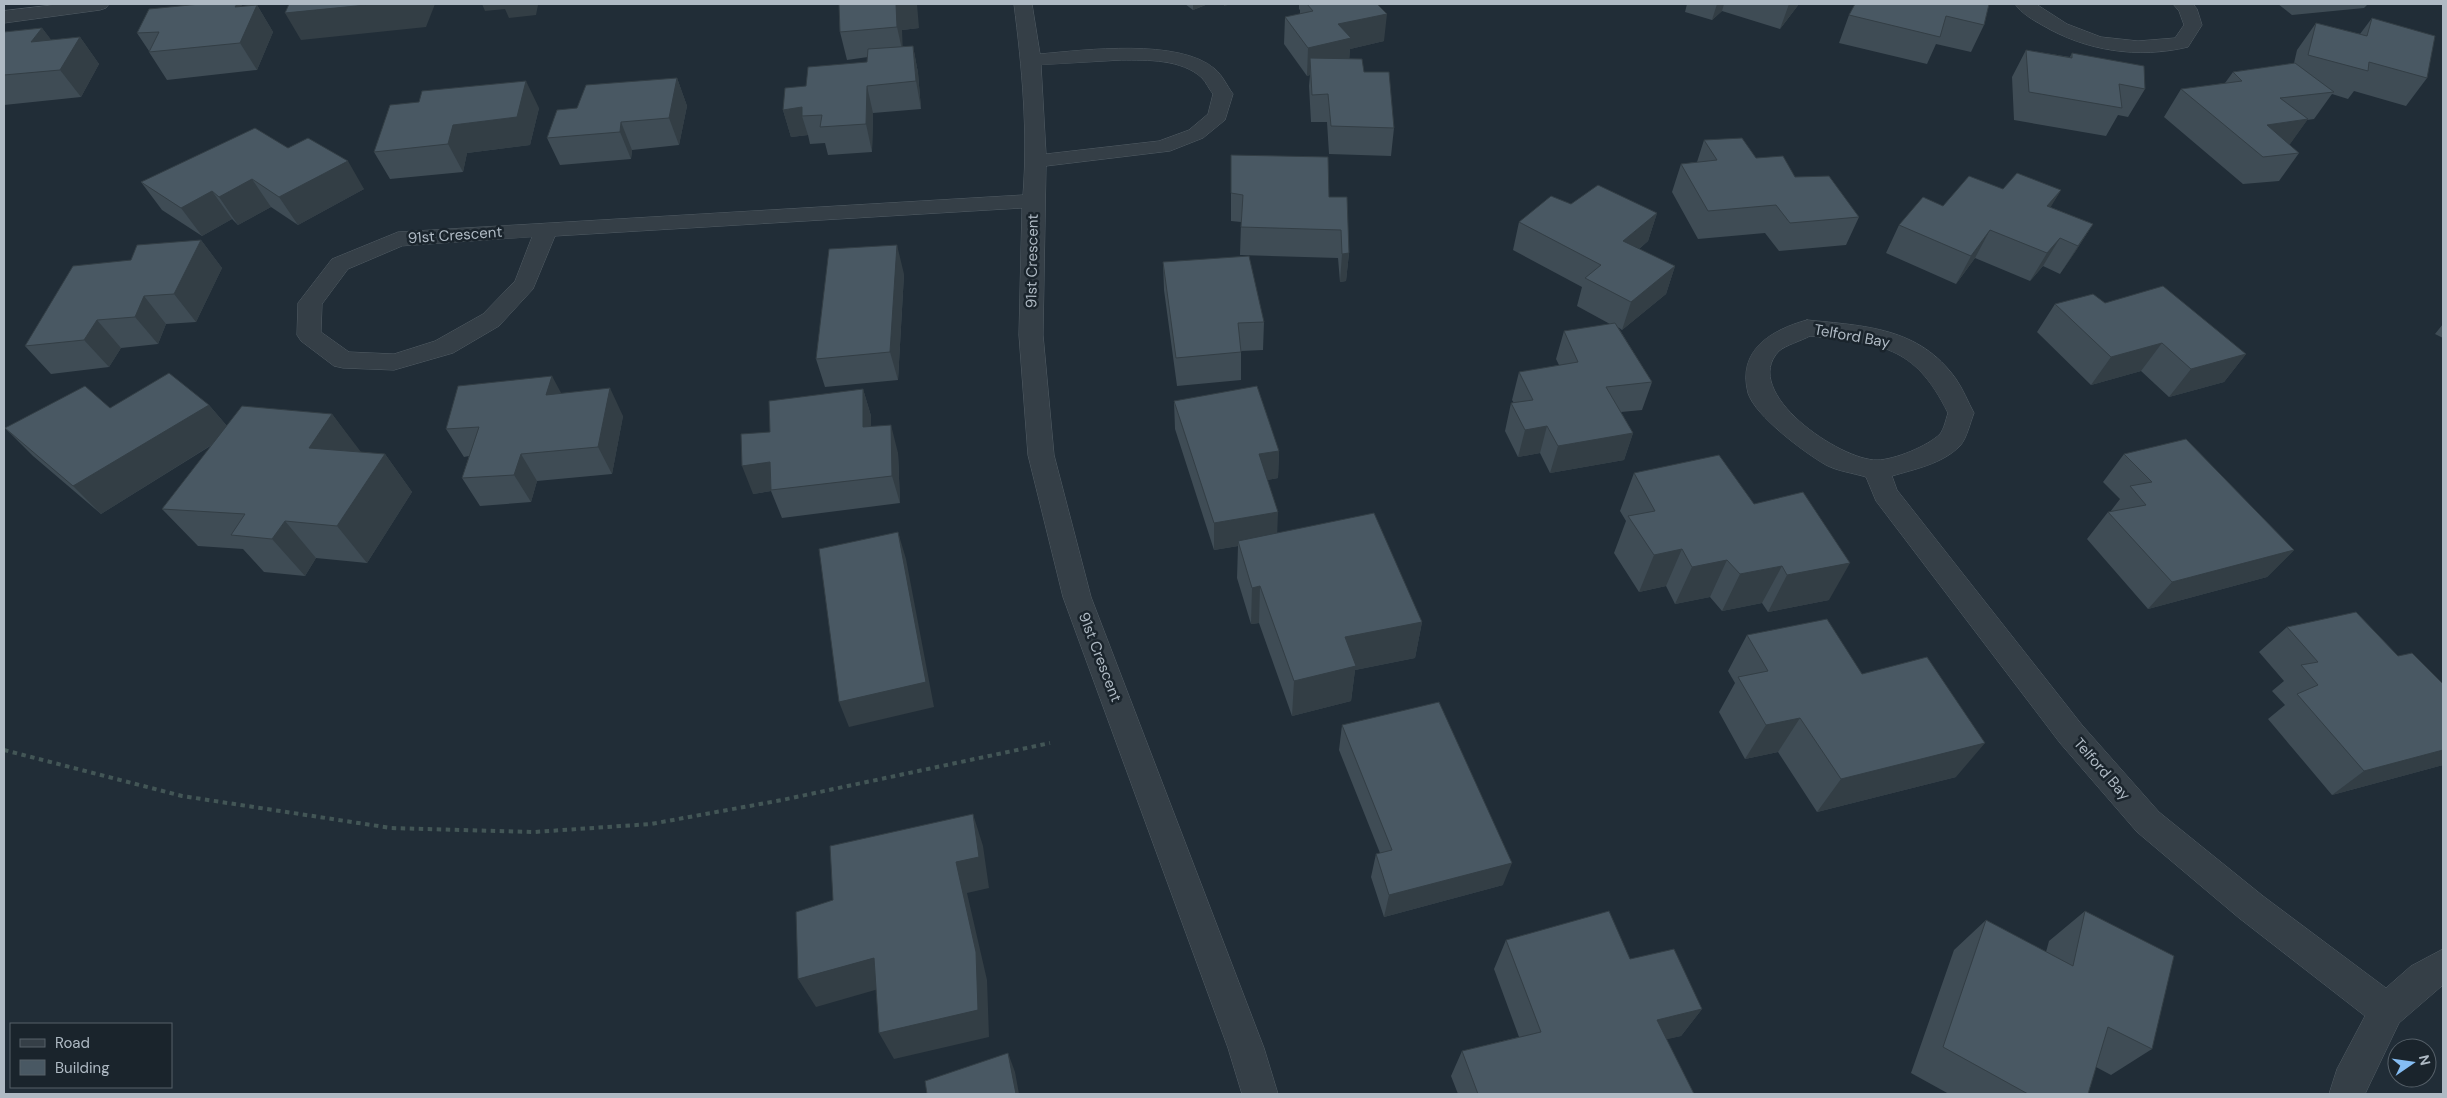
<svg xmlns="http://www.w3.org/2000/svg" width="2447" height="1098" font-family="'DM Sans',sans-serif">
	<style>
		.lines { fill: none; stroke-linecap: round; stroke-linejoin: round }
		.minor-casing { stroke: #525d65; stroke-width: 1 }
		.path { stroke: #435656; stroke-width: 4; stroke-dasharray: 4.5 4.5; stroke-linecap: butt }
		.minor { fill: #353f47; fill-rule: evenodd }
		.wall { fill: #3f4c55 }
		.shaded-wall { fill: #333e45 }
		.building { fill: #495863; stroke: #333e45 }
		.labels { text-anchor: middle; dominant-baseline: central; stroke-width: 5; stroke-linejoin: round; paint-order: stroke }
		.street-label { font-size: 15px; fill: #afbac4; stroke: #1a242c }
	</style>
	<rect width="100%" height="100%" fill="#212d37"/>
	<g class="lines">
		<defs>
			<path id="minor" d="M61 4H109L106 8 100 10 4 23V11Z
				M1014 4H1032L1040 54C1085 50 1179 38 1215 69 1223 76 1227 86 1233 94L1225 120 1203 138 1170 151 1046 166 1043 335 1054 455 1091 597 1264 1048 1278 1094H1242L1228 1048 1063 597 1028 455 1019 335 1022 208 555 236 533 289 499 326 453 353 394 370 343 368 334 366 301 341 297 335 298 303 332 259 398 232 1023 195C1028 131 1022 67 1014 4ZM1122 60C1147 60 1182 59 1202 78 1206 82 1209 89 1213 94L1208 114 1189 130 1159 141 1046 154 1041 65ZM532 237 515 281 483 314 435 341 394 354 349 352 321 332 322 304 348 269 402 246Z
				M2015 4H2036L2067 24 2101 37 2138 41 2175 38 2184 25 2179 11 2173 4H2193L2197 9 2202 25 2188 47C2138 59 2086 51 2042 25 2033 20 2021 13 2015 4Z
				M1807 320C1865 326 1919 327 1956 379 1963 389 1968 402 1974 413 1970 423 1967 438 1960 446 1942 464 1915 469 1892 476L1897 490 2082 725 2159 812 2263 896 2386 988 2411 966 2443 949V985L2399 1023 2365 1094H2329L2337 1069 2365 1016 2239 918 2137 832 2060 743 1876 501 1866 477C1853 473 1837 471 1826 465 1805 453 1755 416 1748 393 1737 350 1771 330 1807 320ZM1810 336C1880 344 1914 344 1948 413 1946 419 1944 429 1940 434 1928 446 1894 460 1877 460 1841 461 1739 392 1779 351 1786 345 1801 341 1810 336Z"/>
		</defs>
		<use href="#minor" class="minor-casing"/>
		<path class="path" d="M4 750 182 796 391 828 534 832 651 824 782 800 1050 743"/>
		<use href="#minor" class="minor"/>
	</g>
	<path class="wall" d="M839 4 919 28 902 30V46H913L918 73 921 109 873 113 872 152 828 155 825 143 810 144 808 135 791 137 783 110 806 86 867 62 868 57 847 60 840 32Z
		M1185 4H1208L1193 10Z
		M1299 4H1377L1384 41 1350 49 1349 59 1364 72 1394 128 1391 156 1329 154 1327 122H1311L1309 86 1310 75 1307 76 1284 44 1285 17 1300 14V10L1299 9Z
		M1687 4H1799L1780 29 1722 11 1712 20 1685 12Z
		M1989 4 1984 25 1971 52 1936 44 1927 64 1839 43 1849 15Z
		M2278 4H2368L2364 8 2292 15Z
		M257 5 273 32 257 70 167 80 149 52V51L137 33 243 6Z
		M2372 18 2427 78 2406 106 2354 91 2348 99 2332 94 2314 119 2307 120 2289 145 2299 153 2279 181 2243 184 2164 117 2181 89 2225 83 2233 72 2294 63 2297 50 2316 23 2360 34Z
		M42 28 51 40 80 37 99 64 81 97 4 105V32Z
		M2026 50 2070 57 2072 53 2145 89 2128 117 2118 115 2106 136 2014 120 2012 77Z
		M677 78 687 106 679 145 632 150 631 159 560 165 547 138 577 108Z
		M539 108 530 145 467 153 463 172 390 179 374 152Z
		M1704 140 1756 158 1795 177 1859 217 1846 245 1779 251 1765 233 1698 239 1672 192 1681 164 1697 162Z
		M288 148 364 189 298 225 271 207 238 225 232 219 202 236 162 210 141 182Z
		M1231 155 1329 197 1349 253 1346 281 1340 282 1338 258 1240 255 1241 222 1231 221Z
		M2003 189 2061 190 2050 207 2093 224 2075 252 2060 274 2043 266 2030 281 1975 258 1956 284 1886 253 1899 225 1943 206Z
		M1571 204 1657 213 1648 241 1639 249 1675 266 1666 294 1622 330 1618 327 1652 382 1642 410 1621 412 1633 433 1624 460 1550 473 1540 453 1518 457 1505 431 1511 403H1514L1512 400 1519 372 1559 365 1556 359 1564 331 1610 324 1577 306 1582 287 1513 250 1519 222Z
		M201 240 222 268 196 322 166 324 158 344 121 348 109 367 51 374 25 346 131 260Z
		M1163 262 1264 322 1263 350 1241 351V380L1177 386 1164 290Z
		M904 274 898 380 825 387 816 359Z
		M2105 303 2246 354 2224 382 2169 397 2141 371 2091 385 2037 332 2055 304Z
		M2443 324V338L2435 334Z
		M863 389 871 416V426L898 453 900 503 782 518 771 491 753 494 770 432Z
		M562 394 623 416 612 474 537 481 531 502 480 506 462 478 469 456 464 457 446 429Z
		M1174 401 1279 451 1278 478 1267 480 1277 533 1422 622 1415 658 1355 670 1351 701 1292 716 1259 623 1251 624 1237 578 1238 546 1214 550 1175 429Z
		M209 405 227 426 332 414 360 452 385 454 412 492 367 563 316 558 305 576 264 572 243 549 198 546 162 509 212 445 101 514 33 456 5 428 110 408Z
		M2124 454 2294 550 2267 577 2148 609 2087 539 2108 512H2110L2120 499 2103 482Z
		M1634 473 1754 504 1829 600 1768 612 1762 603 1722 611 1710 597 1675 604 1666 586 1639 592 1614 553 1626 521 1620 511Z
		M2287 627 2398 656 2443 684V765L2332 795 2268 719 2285 705 2272 691 2284 681 2259 652Z
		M1747 635 1862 674 1956 777 1817 812 1778 752 1745 759 1719 712 1735 683 1728 671Z
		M1342 725 1503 885 1384 917 1371 877 1376 854 1380 853 1339 750Z
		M2085 911 2152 1049 2111 1075 2096 1067 2088 1094H1949L1911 1073 1954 950 1986 920 2046 952 2049 941Z
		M1506 940 1630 959 1702 1009 1681 1036 1666 1039 1694 1094H1458L1451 1076 1462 1051 1519 1037 1494 969Z"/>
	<path class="shaded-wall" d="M237 4H241L251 19 257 5 273 32 257 70 240 43 235 7Z
		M376 4H435L426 27 301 40 285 13Z
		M482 4H548L538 5 536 15 509 18 505 9 485 11Z
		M896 4H917L919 28 902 30 903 54 897 27Z
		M1193 4H1208L1193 10Z
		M1224 4H1232L1224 6Z
		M1717 4H1724L1722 11 1712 20Z
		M1789 4H1799L1780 29Z
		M1387 14 1384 41 1350 49 1349 66 1310 58V75L1307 76 1308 48 1338 24Z
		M42 28 63 55 31 42Z
		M80 37 99 64 81 97 60 70Z
		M913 46 918 73 921 109 916 81Z
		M677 78 687 106 679 145 669 118Z
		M526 81 539 108 530 145 467 153 463 172 448 144 453 125Z
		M867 86 873 113 872 152 866 124Z
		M802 107V116L808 135 791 137 783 110Z
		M2308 119 2288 147 2267 125Z
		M621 122 632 150 631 159 620 132Z
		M348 161 364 189 298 225 279 197Z
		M252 179 271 207 238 225 219 197Z
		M2061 190 2044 218 2047 206Z
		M212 191 232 219 202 236 181 208Z
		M1657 213 1648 241 1615 269 1623 241Z
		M2093 224 2075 252 2060 274 2078 246Z
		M1990 230 1975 258 1956 284 1971 256Z
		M2060 238 2043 266 2030 281 2047 253Z
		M201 240 222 268 196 322 174 294Z
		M897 245 904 274 898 380 890 352Z
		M1349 253 1346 281 1340 282 1342 254Z
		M1675 266 1666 294 1622 330 1631 302Z
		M144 296 166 324 158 344 135 317Z
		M97 320 121 348 109 367 84 340Z
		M2162 343 2141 371 2091 385 2111 357Z
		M2246 354 2224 382 2169 397 2191 369Z
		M552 376 567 404 546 395Z
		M610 388 623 416 612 474 598 447Z
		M863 389 871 416V454L863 427Z
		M209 405 232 432 101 514 73 486Z
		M332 414 361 452 309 448Z
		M891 425 898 453 900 503 892 476Z
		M1547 426 1540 453 1518 457 1525 430Z
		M1633 433 1624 460 1550 473 1558 446Z
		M1279 451 1278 478 1258 482 1259 454Z
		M385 454 412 492 367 563 337 526Z
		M521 454 537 481 531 502 514 475Z
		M770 462 771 491 753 494 742 466Z
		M1278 512 1277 539 1238 541V546L1214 550V523Z
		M285 521 316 558 305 576 272 539Z
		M898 532 906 559 934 707 849 727 839 702Z
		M1682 549 1666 586 1639 592 1654 555Z
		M2294 550 2267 577 2148 609 2172 582Z
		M1727 560 1710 597 1675 604 1692 567Z
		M1850 563 1829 600 1768 612 1787 575Z
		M1782 566 1762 603 1722 611 1740 574Z
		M1260 586 1259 623 1251 624 1252 588Z
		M1422 622 1415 658 1355 670 1351 701 1292 716 1294 681 1345 637Z
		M1800 718 1778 752 1745 759 1766 725Z
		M1985 743 1956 777 1817 812 1841 779Z
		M2443 750V765L2332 795 2364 771Z
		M973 814 983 846 989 888 967 893 987 980 989 1037 894 1059 879 1033 956 862Z
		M1512 863 1503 885 1384 917 1389 895Z
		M874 958 889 986 816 1007 798 979Z
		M1702 1009 1681 1036 1638 1046 1657 1020Z
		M1008 1053 1015 1072 1019 1094H1016Z"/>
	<path class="building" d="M200 4H237L235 7 257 5 240 43 149 52 159 32 137 33 149 9Z
		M289 4H376L285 13Z
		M839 4H896L897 27 840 32Z
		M1307 4H1377L1387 14 1338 24 1351 38 1308 48 1285 17 1313 11Z
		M1855 4H1989L1984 25 1946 16 1940 37 1849 15Z
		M2372 18 2435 36 2427 78 2369 62 2368 71 2308 55 2316 23 2367 36Z
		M42 28 31 42 80 37 60 70 4 75V32Z
		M913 46 916 81 867 86 866 124 820 127 822 115 802 116V107L783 110 785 88 806 86 808 67 867 62 868 49Z
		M2026 50 2072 58V53L2144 66 2145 89 2119 84 2122 108 2029 92Z
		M1310 58 1362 59 1364 72H1389L1394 128 1331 126 1328 94 1312 95Z
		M2295 63 2334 92 2280 98 2308 119 2267 125 2299 153 2263 157 2181 89 2242 81 2233 72Z
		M677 78 669 118 621 122 620 132 547 138 557 110 577 108 586 85Z
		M526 81 517 117 453 125 448 144 374 152 390 105 419 102 422 91Z
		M255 128 288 148 308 138 348 161 279 197 252 179 219 197 212 191 181 208 141 182Z
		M1742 138 1756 158 1783 156 1795 177 1829 176 1859 217 1790 223 1776 205 1708 211 1681 164 1717 160 1704 140Z
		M1231 155 1328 157 1329 197H1347L1349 253 1342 254 1341 230 1241 227 1243 195 1231 193Z
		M2017 173 2061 190 2047 206 2093 224 2078 246 2060 238 2047 253 1990 230 1971 256 1899 225 1923 197 1943 206 1969 176 2003 189Z
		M1598 185 1657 213 1623 241 1675 266 1631 302 1585 278 1601 265 1519 222 1551 196 1571 204Z
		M201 240 174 294 144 296 135 317 97 320 84 340 25 346 73 266 131 260 137 245Z
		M897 245 890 352 816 359 829 249Z
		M1249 256 1264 322 1238 323 1241 352 1176 358 1163 262Z
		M2163 286 2246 354 2191 369 2162 343 2111 357 2055 304 2093 294 2105 303Z
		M1615 323 1652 382 1606 387 1633 433 1558 446 1547 426 1525 430 1511 403 1533 400 1519 372 1578 362 1564 331Z
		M169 373 209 405 73 486 5 428 85 386 110 408Z
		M552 376 546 395 610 388 598 447 521 454 514 475 462 478 479 427 446 429 458 386Z
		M1257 386 1279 451 1259 454 1278 512 1214 523 1174 401Z
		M863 389V427L891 425 892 476 771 490 770 462 742 466 741 434 770 432 769 401Z
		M242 406 332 414 309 448 385 454 337 526 285 521 272 539 231 535 245 514 162 509Z
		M2186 439 2294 550 2172 582 2108 512 2146 505 2130 486 2152 482 2124 454Z
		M1719 455 1754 504 1803 492 1850 563 1787 575 1782 566 1740 574 1727 560 1692 567 1682 549 1654 555 1628 516 1655 511 1634 473Z
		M1374 513 1422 622 1345 637 1356 666 1294 681 1260 586 1252 588 1238 541Z
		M898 532 926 682 839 702 819 549Z
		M2356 612 2398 656 2412 653 2443 684V750L2364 771 2297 694 2318 685 2301 665 2318 662 2287 627Z
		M1827 619 1862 674 1927 657 1985 743 1841 779 1800 718 1766 725 1738 677 1768 671 1747 635Z
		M1439 702 1512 863 1389 895 1376 854 1392 850 1342 725Z
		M973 814 979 857 956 862 976 952 978 1010 879 1033 874 958 798 979 796 912 833 900 830 846Z
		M1609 911 1630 959 1674 949 1702 1009 1657 1020 1694 1094H1478L1462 1051 1541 1032 1506 940Z
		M2085 911 2174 956 2152 1049 2108 1027 2088 1094H2028L1943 1047 1986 920 2073 966Z
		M1008 1053 1016 1094H927L925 1081Z"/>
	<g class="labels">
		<g class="street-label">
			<text transform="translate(455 235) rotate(-4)">91st Crescent</text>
			<text transform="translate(1032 261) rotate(-89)">91st Crescent</text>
			<text transform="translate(1852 336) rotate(10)">Telford Bay</text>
			<text transform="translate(1100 657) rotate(69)">91st Crescent</text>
			<text transform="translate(2102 769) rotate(49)">Telford Bay</text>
		</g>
	</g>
	<rect width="2447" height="1098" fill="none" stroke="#afbac4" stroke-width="10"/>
	<rect x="10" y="1023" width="162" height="65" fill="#1a242c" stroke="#566069"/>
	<rect x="20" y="1039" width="25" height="8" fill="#353f47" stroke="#566069"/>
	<text x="55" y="1048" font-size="15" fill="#afbac4">Road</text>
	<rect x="20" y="1060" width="25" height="15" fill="#495863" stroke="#566069"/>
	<text x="55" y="1073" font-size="15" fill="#afbac4">Building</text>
	<g transform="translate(2412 1063) rotate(77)"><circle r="24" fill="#1a242c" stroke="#566069"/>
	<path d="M0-4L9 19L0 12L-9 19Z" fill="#85bdf3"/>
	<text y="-8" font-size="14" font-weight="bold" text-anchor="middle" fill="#afbac4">N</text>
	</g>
</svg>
